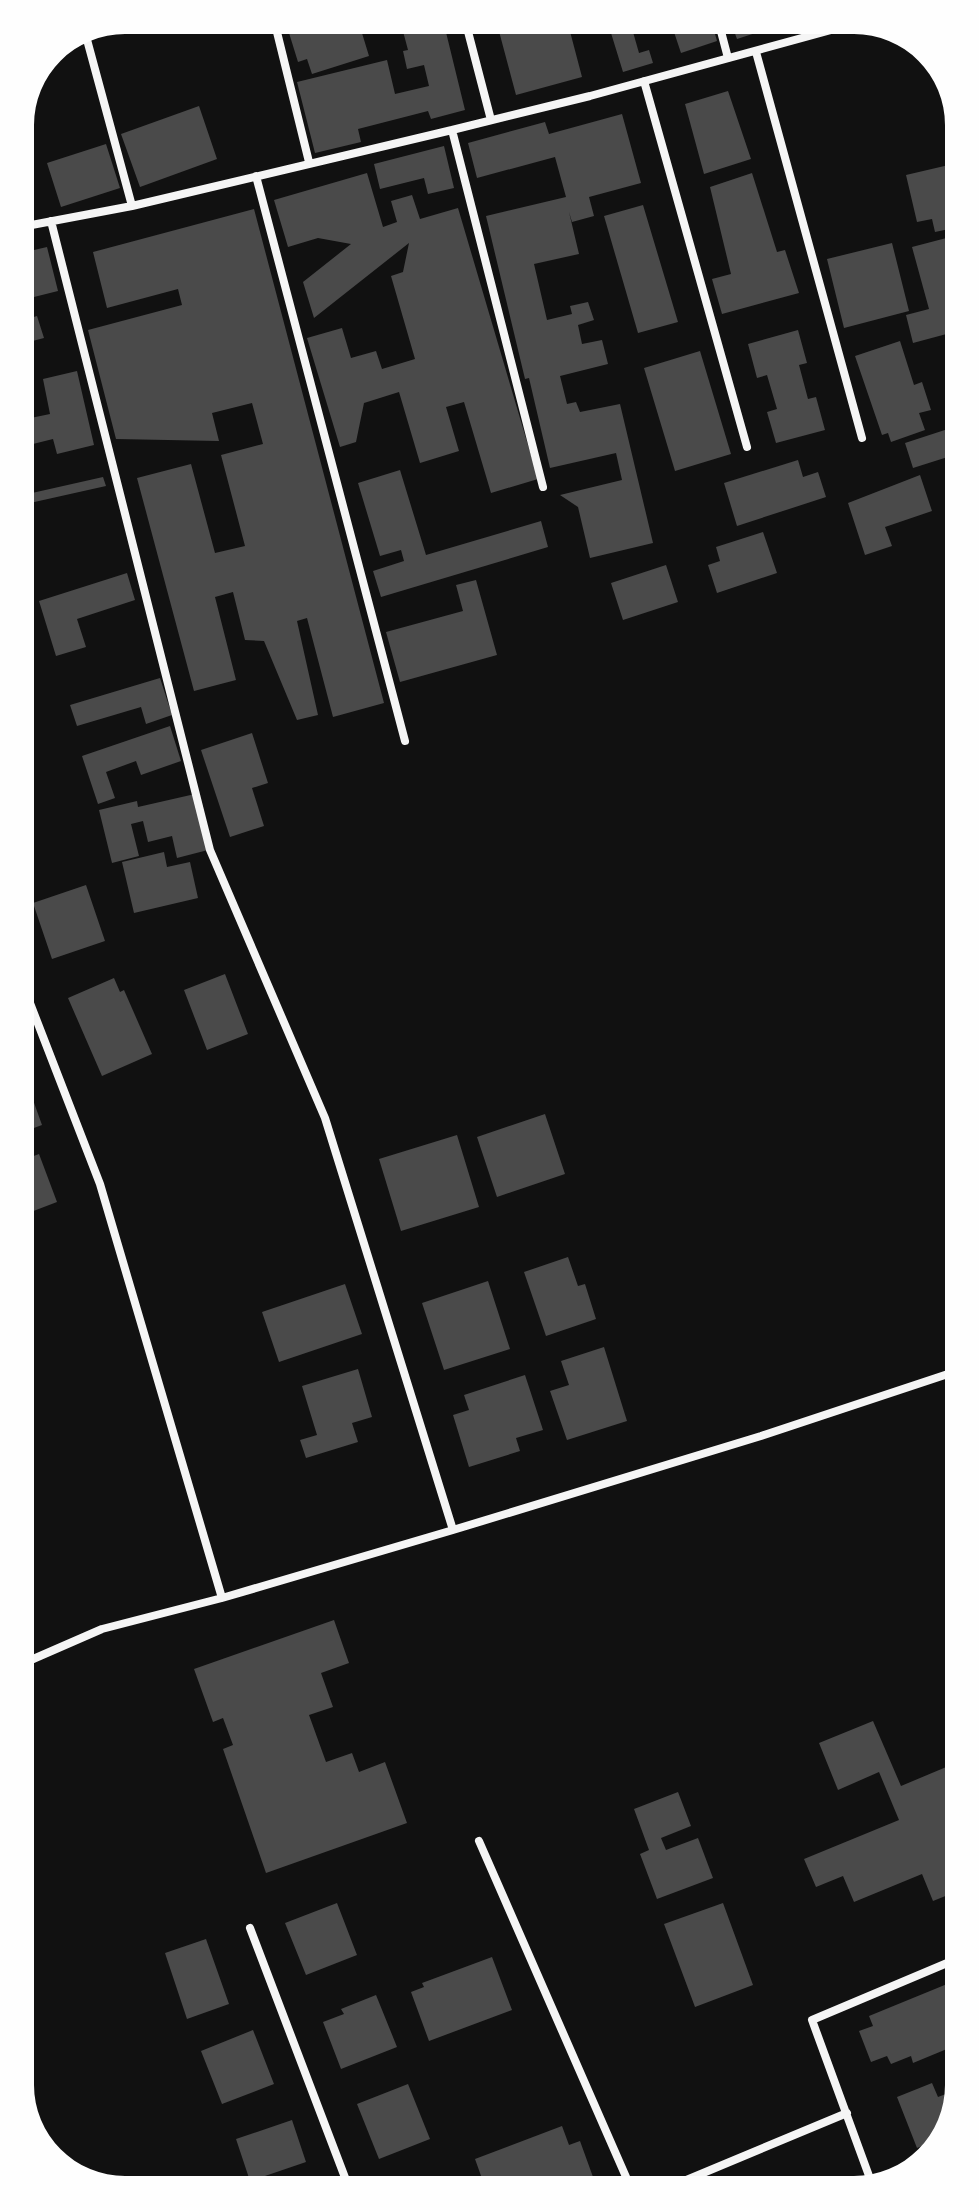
<svg xmlns="http://www.w3.org/2000/svg" width="979" height="2210" font-family="Arial,sans-serif">
	<style>
		.building { fill: #4a4a4a }
		.lines { fill: none; stroke-linecap: round; stroke-linejoin: round }
		.minor { stroke: #f5f5f5; stroke-width: 8 }
	</style>
	<rect width="100%" height="100%" fill="#111"/>
	<path class="building" d="M285 20H358L369 56 312 74 307 59 298 62Z
		M400 20H443L465 110 431 119 428 111 358 129 361 142 315 153 297 82 387 60 395 94 429 86 424 65 407 69 403 51 408 50Z
		M496 20H567L582 77 516 95Z
		M607 20H667L633 32 639 53 649 50 653 63 623 72Z
		M670 20H711L717 41 681 53Z
		M730 20H792V21L737 39Z
		M728 91 751 159 704 174 685 104Z
		M199 106 217 159 140 187 121 134Z
		M622 114 641 183 589 197 594 216 572 222 569 212 579 254 534 264 547 320 572 314 570 306 588 302 594 320 578 325 582 344 602 340 608 364 560 376 567 404 576 402 580 412 620 404 653 543 590 558 578 507 560 495 622 480 616 453 550 468 529 378 525 379 486 216 566 197 555 157 477 178 468 143 545 122 549 134Z
		M106 144 120 188 61 207 47 163Z
		M444 146 454 188 428 194 424 178 380 189 374 164Z
		M953 164 954 228 935 232 932 219 917 222 906 175Z
		M20 171 33 209 20 213Z
		M367 173 383 227 397 222 391 201 412 195 420 219 458 208 538 479 491 493 464 402 446 407 459 451 420 463 399 392 364 403 356 442 340 447 307 338 342 328 351 358 376 351 382 369 415 359 391 276 403 272 409 243 314 318 303 282 351 244 318 238 288 247 274 200Z
		M752 173 777 252 785 250 799 293 722 314 712 279 731 274 710 187Z
		M643 205 678 322 638 333 604 216Z
		M254 209 384 703 333 717 307 618 297 621 318 715 297 720 264 641 245 640 233 592 215 597 236 680 194 691 137 478 191 464 215 553 245 546 221 455 263 444 252 403 212 413 219 441 116 439 88 330 182 305 178 289 107 308 93 252Z
		M954 236V332L913 343 906 315 929 309 912 247Z
		M892 243 909 311 844 328 827 259Z
		M47 247 58 291 26 299 23 289H21V253Z
		M37 316 44 338 21 344V321Z
		M798 330 807 363 799 365 808 399 816 397 825 430 776 443 767 412 777 409 767 375 757 378 748 344Z
		M900 341 914 385 922 382 931 410 919 413 925 430 891 442 888 433 882 435 855 356Z
		M700 351 731 454 675 471 644 368Z
		M77 371 94 445 57 454 53 439 21 447V420L50 414 43 379Z
		M954 427V455L913 468 905 443Z
		M21 453 32 493 103 477 106 486 21 505Z
		M798 460 803 477 818 472 826 497 737 526 724 483Z
		M400 470 426 555 541 521 548 547 381 597 373 571 404 561 401 550 380 556 358 483Z
		M920 475 932 511 885 527 892 546 865 555 848 503Z
		M763 532 777 573 717 593 708 565 720 561 716 547Z
		M666 565 678 602 623 620 611 583Z
		M127 573 135 600 77 619 86 647 56 656 39 601Z
		M476 580 497 655 400 682 386 632 463 611 456 585Z
		M160 678 172 715 146 724 141 707 77 726 70 705Z
		M170 726 181 761 141 775 136 761 106 772 115 798 98 804 82 756Z
		M252 733 268 783 252 788 264 826 230 837 201 750Z
		M195 794 208 850 177 858 172 836 148 842 143 821 131 824 139 856 112 863 99 810 137 801 138 807Z
		M164 852 167 867 190 862 198 898 134 913 122 862Z
		M86 885 105 941 52 959 33 903Z
		M225 974 248 1034 207 1050 184 990Z
		M114 978 120 992 124 990 152 1054 102 1076 68 998Z
		M23 1072 42 1125 23 1132Z
		M545 1114 565 1174 497 1197 477 1137Z
		M457 1135 479 1207 401 1231 379 1159Z
		M39 1154 57 1202 23 1215V1160Z
		M568 1257 578 1286 585 1284 596 1319 546 1336 524 1272Z
		M488 1281 510 1349 444 1370 422 1303Z
		M345 1284 362 1334 279 1362 262 1312Z
		M604 1347 627 1421 567 1440 550 1391 569 1385 561 1361Z
		M358 1369 372 1417 352 1423 358 1442 306 1458 300 1440 317 1435 302 1386Z
		M525 1375 543 1430 516 1438 520 1451 469 1467 453 1415 469 1410 464 1395Z
		M334 1620 349 1663 321 1673 333 1707 309 1715 326 1762 352 1753 359 1772 385 1762 407 1823 266 1873 223 1749 233 1745 223 1718 213 1722 194 1669Z
		M873 1721 901 1786 951 1765 948 1757 958 1753V1891L933 1901 922 1874 854 1902 843 1876 816 1887 804 1859 899 1820 879 1772 838 1790 819 1743Z
		M678 1792 691 1826 661 1838 666 1850 698 1838 713 1878 657 1899 640 1854 649 1850 634 1809Z
		M337 1903 357 1955 306 1975 285 1923Z
		M723 1903 753 1985 695 2007 664 1924Z
		M206 1939 229 2004 187 2019 165 1953Z
		M492 1957 512 2010 429 2041 411 1992 424 1987 422 1983Z
		M952 1982 959 1998V2044L913 2063 911 2056 891 2064 887 2056 871 2062 859 2031 873 2026 869 2016Z
		M376 1995 397 2047 341 2069 323 2022 344 2014 341 2009Z
		M253 2030 274 2084 222 2104 201 2051Z
		M959 2072V2085L941 2138 917 2148 897 2097 932 2083 938 2097 951 2092 946 2078Z
		M408 2084 430 2139 379 2159 357 2104Z
		M292 2120 306 2162 250 2181 236 2139Z
		M562 2126 569 2145 580 2141 593 2177 567 2187H485L475 2159Z"/>
	<g class="lines">
		<path class="minor" d="M274 20 309 162
			M465 20 491 120
			M718 20 728 58
			M86 36 132 206
			M756 52 862 438
			M644 81 747 447
			M452 130 543 487
			M256 176 405 741
			M51 221 210 850 325 1118 453 1530
			M21 227 132 206 452 130 590 96 864 21
			M23 985 100 1184 222 1598
			M24 1663 102 1629 222 1598 453 1530 761 1436 957 1371
			M479 1841 630 2186
			M250 1928 349 2188
			M872 2184 812 2020 959 1958
			M672 2186 847 2113
			M335 2188 347 2183"/>
	</g>
	<path d="M0 0H979V2210H0ZM125 34H854A91 91 0 0 1 945 125V2085A91 91 0 0 1 854 2176H125A91 91 0 0 1 34 2085V125A91 91 0 0 1 125 34Z" fill="#fefefe" fill-rule="evenodd"/>
</svg>
